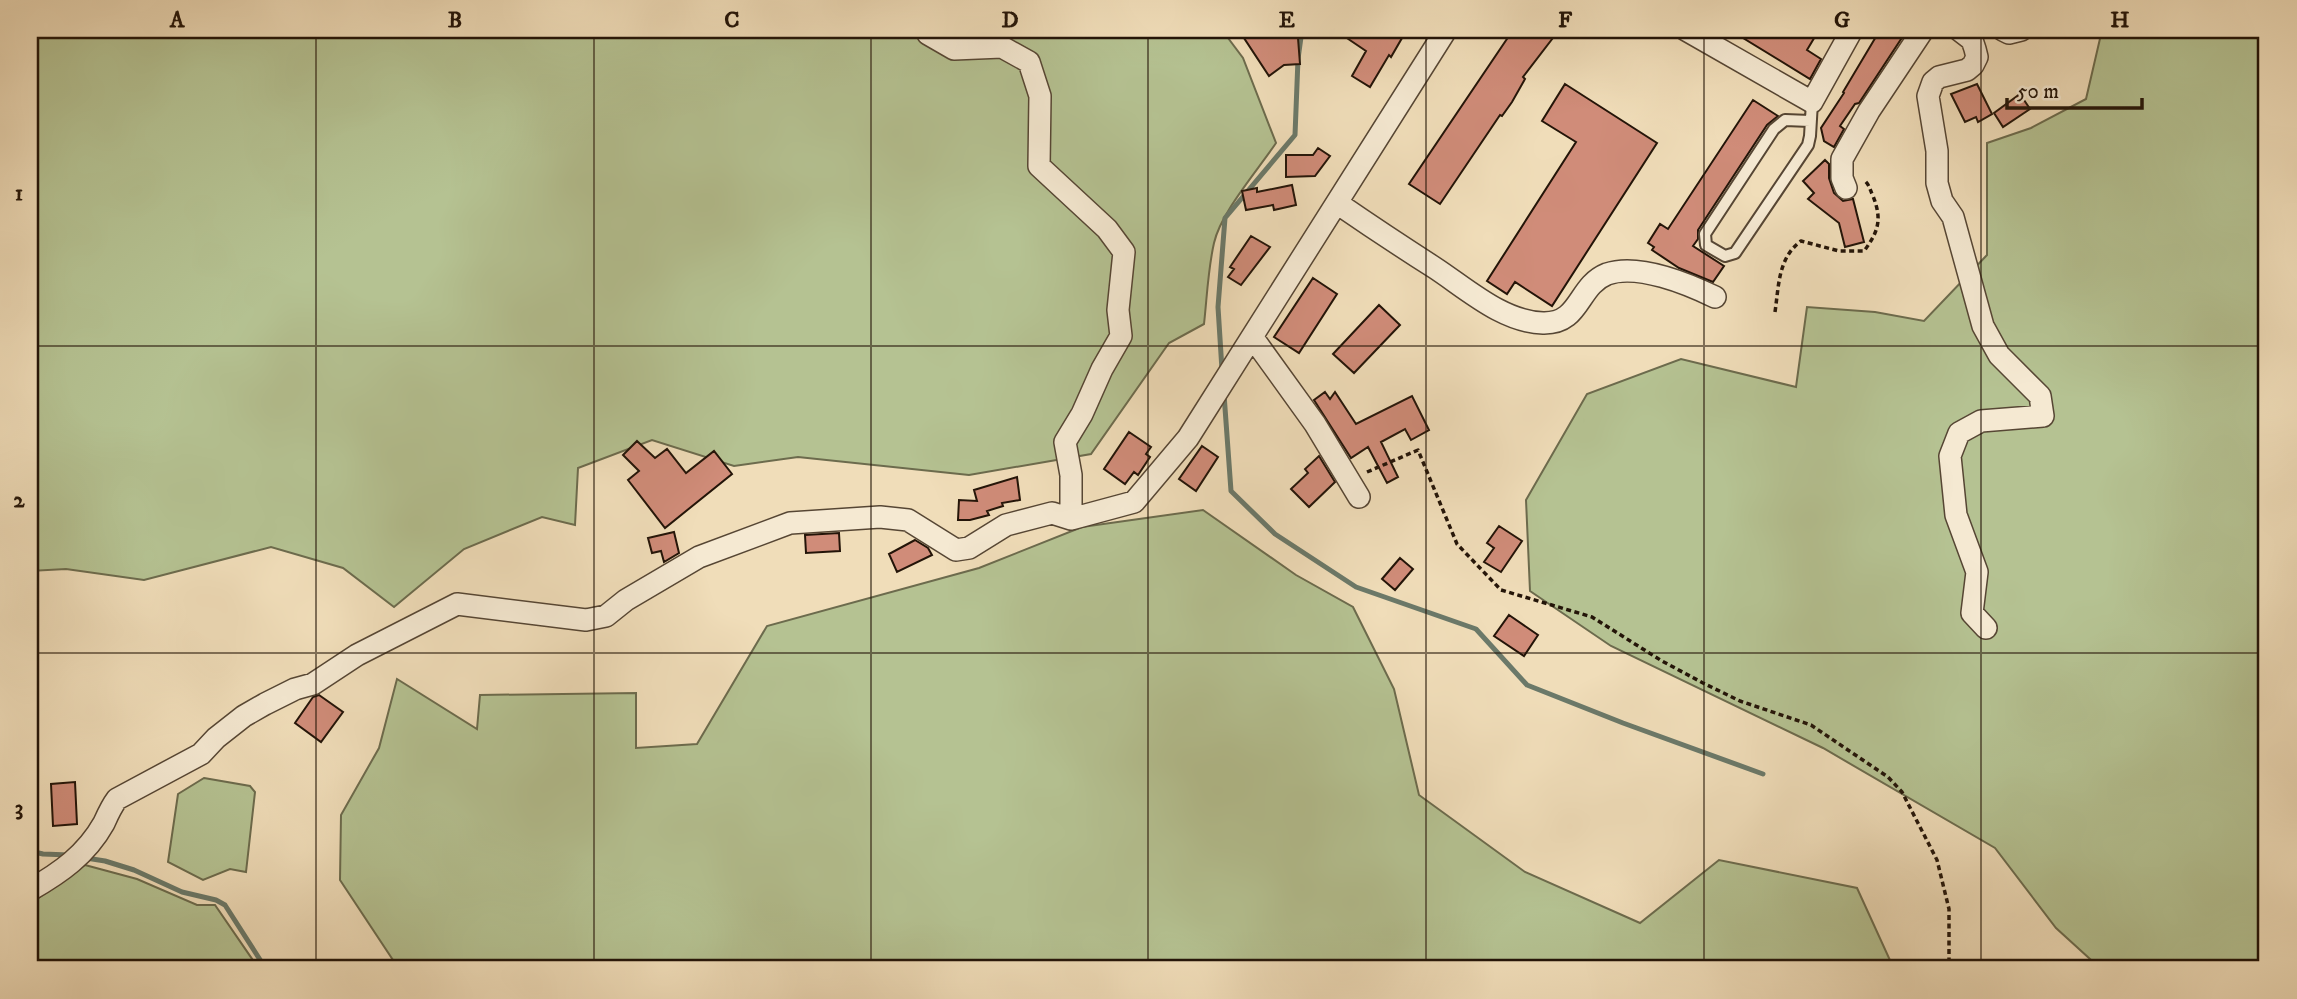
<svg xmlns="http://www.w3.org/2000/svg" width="2297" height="999" font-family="'IM FELL DW Pica',serif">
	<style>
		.green { fill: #b5c292; stroke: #6c6b4d; stroke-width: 2 }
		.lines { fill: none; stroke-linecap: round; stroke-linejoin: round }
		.stream { stroke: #6b7969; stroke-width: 5 }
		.building { fill: #d08c79; stroke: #231408; stroke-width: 2 }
		.service-casing { stroke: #564634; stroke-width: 14 }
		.minor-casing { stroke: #564634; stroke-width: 24 }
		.path { stroke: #231408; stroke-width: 3.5; stroke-dasharray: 5 3.5; stroke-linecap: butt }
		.service { stroke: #f5e9d2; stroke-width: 10 }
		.minor { stroke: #f5e9d2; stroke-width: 21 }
		.grid { fill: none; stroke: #231408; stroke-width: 2; stroke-opacity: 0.55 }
		.neatline { fill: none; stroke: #231408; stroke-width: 2.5 }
		.grid-label { font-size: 23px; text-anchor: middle; font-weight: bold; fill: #231408 }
	</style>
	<rect width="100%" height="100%" fill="#f0ddb9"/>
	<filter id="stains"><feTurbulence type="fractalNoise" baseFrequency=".00286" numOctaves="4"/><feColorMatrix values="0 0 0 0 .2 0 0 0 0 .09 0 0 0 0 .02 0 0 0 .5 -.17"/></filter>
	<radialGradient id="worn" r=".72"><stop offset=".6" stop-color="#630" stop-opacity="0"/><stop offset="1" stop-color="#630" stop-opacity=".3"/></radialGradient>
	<path class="green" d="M30 30H1222L1243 58 1276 143C1258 170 1221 212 1214 243 1208 269 1207 297 1204 324L1169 343 1091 454 969 475 798 457 734 466 652 440 578 468 575 525 542 517 464 549 394 607 343 568 271 547 144 580 66 569 30 571Z
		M2102 30H2267V969H2101L2056 928 1995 848 1823 748 1611 646 1530 591 1526 500 1587 394 1681 359 1796 387 1807 307 1875 312 1924 321 1987 255V143L2031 128 2086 99Z
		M1203 510 1296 575 1353 607 1394 689 1419 795 1525 872 1640 923 1719 860 1857 888 1894 969H402L395 963 340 880 341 815 379 748 397 679 477 729 480 695 636 693V748L697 744 767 626 979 568 1082 527Z
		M204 778 250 786 255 792 246 872 230 869 203 880 168 862 178 794Z
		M85 865 137 879 197 905H215L259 969H30V904Z"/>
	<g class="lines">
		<path class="stream" d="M1222 370 1218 307 1225 218 1295 135 1298 59 1302 30
			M1224 394 1231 491 1275 534 1356 587 1476 629 1527 685 1623 723 1763 774
			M30 851 43 854 69 855
			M86 858 105 861 134 870 182 892 216 900 225 905 266 969"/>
	</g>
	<path class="building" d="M1258 30H1292L1298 38 1300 64 1284 65 1269 76 1244 38Z
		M1335 30H1388L1402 38 1391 57 1389 55 1370 87 1352 76 1366 51Z
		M1513 30H1559L1523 77 1525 79 1512 102 1502 116 1500 115 1440 204 1409 184Z
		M1730 30H1819L1807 50 1821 59 1810 79Z
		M1880 30H1907L1859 103 1855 104 1840 126 1844 129 1834 147 1824 141 1821 128 1844 93 1843 92Z
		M1565 84 1657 143 1552 306 1515 282 1507 294 1487 281 1576 142 1542 121Z
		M1977 84 1992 114 1978 122 1976 117 1965 122 1951 94Z
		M2020 94 2030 109 2003 127 1994 113Z
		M1753 100 1778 116 1767 125 1698 230V239L1693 246 1724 266 1713 282 1679 268 1652 250 1654 247 1648 243 1660 224 1668 229Z
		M1318 148 1330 156 1315 176 1286 177V155H1313Z
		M1825 160 1829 164V178L1834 193 1843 201 1853 199 1864 242 1845 247 1839 223 1808 199 1814 193 1803 181Z
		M1292 185 1296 205 1274 210 1273 205 1246 210 1242 191 1257 188V192Z
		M1251 236 1270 247 1241 285 1228 277 1234 269 1230 267Z
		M1313 278 1337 294 1299 353 1274 337Z
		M1379 305 1400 325 1354 373 1333 354Z
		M1325 392 1330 399 1335 392 1356 424 1412 396 1429 430 1411 440 1405 429 1381 442 1398 477 1387 483 1368 447 1351 458 1314 400Z
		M1129 432 1151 447 1146 454 1150 457 1138 475 1134 472 1125 484 1104 469Z
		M637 441 655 458 667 449 686 473 714 451 732 474 665 528 628 480 639 471 623 455Z
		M1202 446 1218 457 1196 491 1179 479Z
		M1319 456 1335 482 1309 507 1291 489 1308 473 1305 469Z
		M1017 477 1020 500 1002 503 1003 506 987 511 989 515 970 520H958L959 500 977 501 974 490Z
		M1499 526 1522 541 1501 572 1484 562 1494 548 1487 543Z
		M674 532 679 553 664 562 661 551 652 553 648 538Z
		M839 533 840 551 806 553 805 535Z
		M915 540 928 548 932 555 897 572 889 554Z
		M1400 558 1413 569 1395 590 1382 579Z
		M1509 615 1538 635 1524 656 1494 636Z
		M319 695 343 712 321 742 295 723 313 697Z
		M75 782 77 824 53 826 51 784Z"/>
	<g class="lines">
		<defs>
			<path id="service" d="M1810 121 1785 120 1774 129 1705 234 1706 245 1725 256 1735 253 1808 145 1810 136 1812 102"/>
			<path id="minor" d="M927 30 928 34 954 49 1002 47 1029 62 1040 96 1039 166 1107 229 1124 252 1118 310 1121 336 1102 369 1082 414 1065 442 1071 475V519
				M1686 30 1812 102 1852 30
				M1959 30 1972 40 1975 49 1977 57 1973 65 1967 70 1939 77 1933 82 1928 96 1937 151V183L1942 201 1953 217 1983 326 1999 355 2040 396 2043 416 1981 421 1959 433 1950 456 1956 515 1977 572 1972 613 1986 628
				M2003 30 2009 33 2021 30
				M1846 188 1842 178V159L1869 111 1923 30
				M1337 203C1369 225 1402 247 1435 268 1467 289 1503 322 1543 323 1581 324 1577 286 1607 274 1638 263 1688 284 1715 297
				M1253 338 1315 424 1359 497
				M30 890C60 873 86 855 104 823 108 814 111 807 117 799L201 754 216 738 244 716 265 704 295 689 313 684 357 655 457 604 586 620 606 616 626 600 699 557 790 523 880 517 908 520 956 550 969 548 1006 525 1052 513 1071 519 1134 502 1188 438 1446 30"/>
		</defs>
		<use href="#service" class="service-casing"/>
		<use href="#minor" class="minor-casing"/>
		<path class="path" d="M1775 312C1779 285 1778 258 1801 241L1839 251H1864C1879 231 1882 219 1873 196 1870 190 1870 186 1865 181
			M1367 472 1418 450 1457 544 1501 590 1592 617 1662 661 1703 683 1740 701 1811 725 1888 777 1902 792 1937 860 1949 909V969"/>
		<use href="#service" class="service"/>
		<use href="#minor" class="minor"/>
	</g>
	<path class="grid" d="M316 30V969M594 30V969M871 30V969M1148 30V969M1426 30V969M1704 30V969M1981 30V969M30 346H2267M30 653H2267"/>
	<rect width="2297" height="999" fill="none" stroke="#f0ddb9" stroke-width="77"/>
	<path d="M2007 98v10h135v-10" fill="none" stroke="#231408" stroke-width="3.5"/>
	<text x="2017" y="98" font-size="21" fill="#231408" stroke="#f5e9d2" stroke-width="5" paint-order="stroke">50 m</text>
	<rect x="38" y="38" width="2220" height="922" class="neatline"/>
	<g class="grid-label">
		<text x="177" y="27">A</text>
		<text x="455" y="27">B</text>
		<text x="732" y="27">C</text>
		<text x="1010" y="27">D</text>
		<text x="1287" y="27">E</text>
		<text x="1565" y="27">F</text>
		<text x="1842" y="27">G</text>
		<text x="2120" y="27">H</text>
		<text x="19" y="200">1</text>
		<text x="19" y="507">2</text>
		<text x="19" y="815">3</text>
	</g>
	<rect width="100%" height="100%" filter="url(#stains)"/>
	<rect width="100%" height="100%" fill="url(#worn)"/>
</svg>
